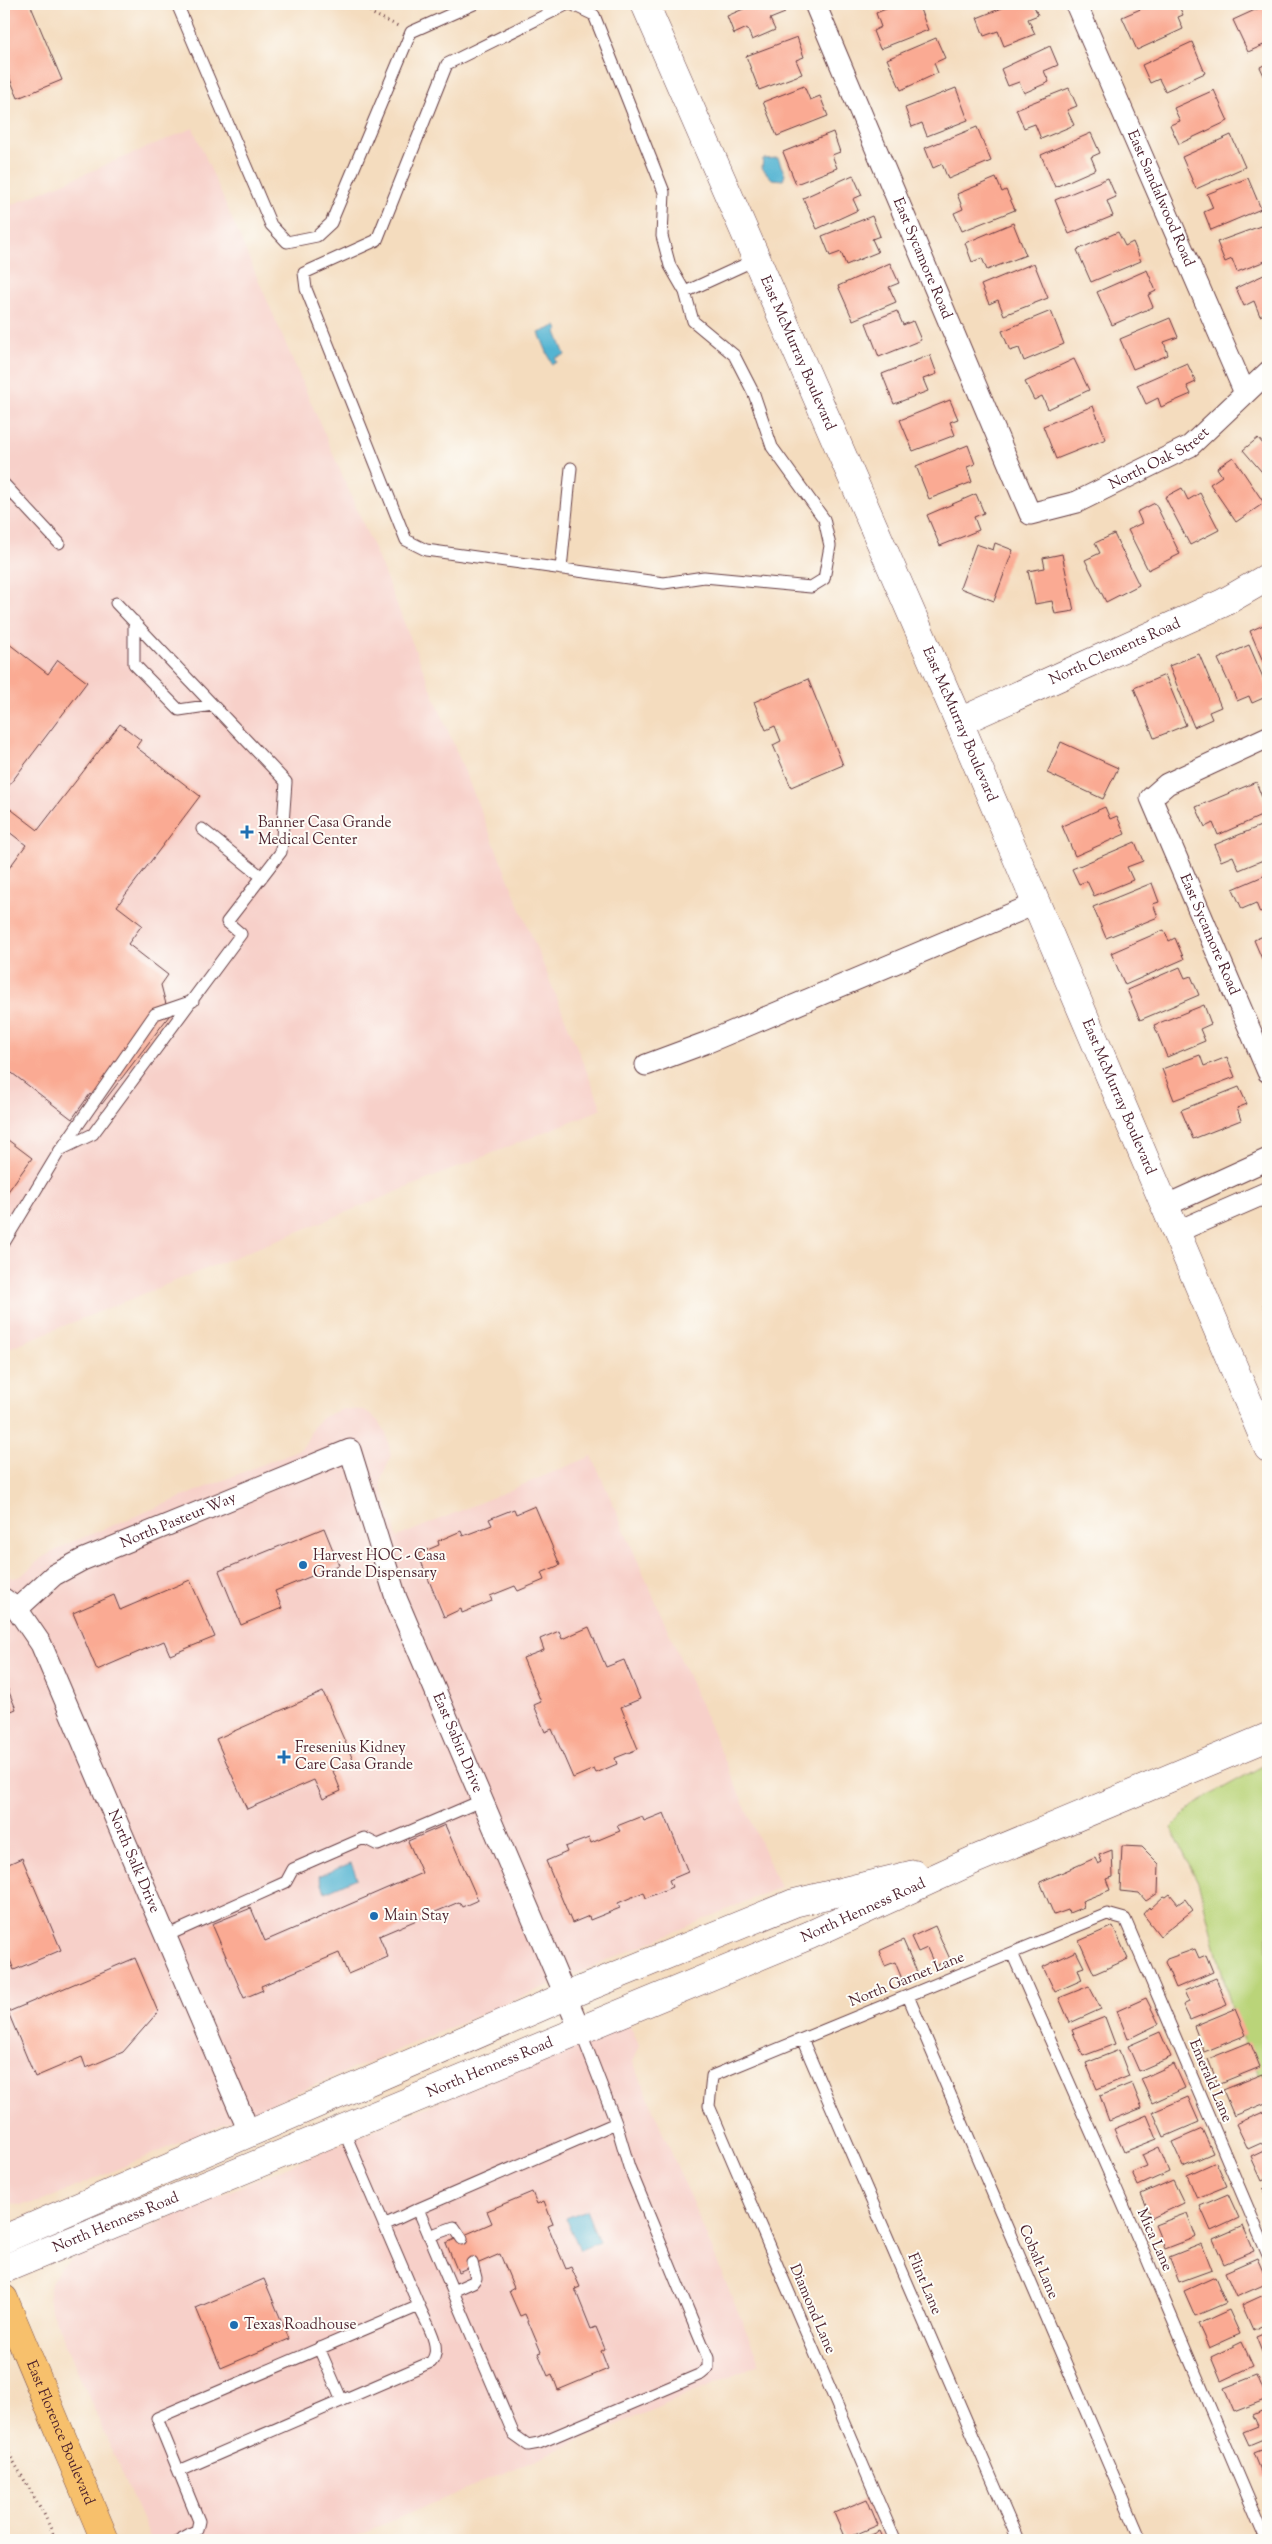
<svg xmlns="http://www.w3.org/2000/svg" width="1272" height="2544" font-family="'Sorts Mill Goudy',serif">
	<style>
		.built { fill: #f7d0c9 }
		.green { fill: #bad479; stroke: #827a52 }
		.water { fill: #53b4d2; stroke: #4e6a7e }
		.building { fill: #faaa93 }
		.lines { fill: none; stroke-linecap: round; stroke-linejoin: round }
		.service-casing { stroke: #643b41; stroke-width: 13 }
		.minor-casing { stroke: #643b41; stroke-width: 23 }
		.tertiary-casing { stroke: #643b41; stroke-width: 29 }
		.primary-casing { stroke: #643b41; stroke-width: 29 }
		.path { stroke: #643b41; stroke-width: 3; stroke-dasharray: 1 4; stroke-linecap: butt }
		.service { stroke: #fff; stroke-width: 11 }
		.minor { stroke: #fff; stroke-width: 21 }
		.tertiary { stroke: #fff; stroke-width: 28 }
		.primary { stroke: #f7c06c; stroke-width: 28 }
		.poi-dot { fill: #1f6fb2; stroke: #fdfcf7; stroke-width: 2 }
		.labels { text-anchor: middle; dominant-baseline: central; stroke-width: 4; stroke-linejoin: round; paint-order: stroke }
		.street-label { font-size: 15px; fill: #4a1f2b; stroke: #fdfcf7 }
		.poi-label { font-size: 15px; fill: #4a1f2b; stroke: #fdfcf7; text-anchor: start }
	</style>
	<rect width="100%" height="100%" fill="#fdfcf7"/>
	<filter id="ink" filterUnits="userSpaceOnUse"><feTurbulence type="fractalNoise" baseFrequency=".02" numOctaves="2"/><feDisplacementMap in="SourceGraphic" scale="10" xChannelSelector="R" yChannelSelector="G"/><feConvolveMatrix kernelMatrix="1 2 1 2 8 2 1 2 1" color-interpolation-filters="sRGB"/></filter>
	<filter id="wash" filterUnits="userSpaceOnUse"><feTurbulence type="fractalNoise" baseFrequency=".0096" numOctaves="4" result="noise"/><feDisplacementMap in="SourceGraphic" scale="20" xChannelSelector="R" yChannelSelector="G"/><feGaussianBlur stdDeviation="1.12" result="paint"/><feColorMatrix in="noise" values="0 0 0 0 0 0 0 0 0 0 0 0 0 0 0 0 0 1.4 0 .05"/><feComposite in="paint" operator="in"/></filter>
	<g filter="url(#wash)">
		<rect width="100%" height="100%" fill="#f4dcbe"/>
		<path class="built" d="M193 128 377 556 602 1109 4 1350V208Z
			M343 1409 364 1410 372 1415 381 1424 387 1436 391 1457 382 1477 381 1485 397 1537 592 1456 780 1887 40 2202 20 2205 4 2201V1576L14 1578 21 1576 43 1557 72 1542 300 1449 305 1444 314 1425 323 1417Z
			M628 2021 639 2045 633 2061 760 2364 347 2540H151L51 2310 49 2293 52 2280 62 2267 78 2256Z"/>
		<path class="green" d="M1268 1763V2096L1234 2017 1198 1882 1171 1828 1196 1803Z"/>
		<path class="water" d="M778 158 785 175 783 180 772 179 762 168 763 159Z
			M556 326 558 330 556 332 565 355 555 358 557 362 552 364 539 333Z
			M351 1863 357 1878 325 1892 319 1876Z
			M586 2210 599 2242 580 2250 566 2218Z"/>
		<g id="blocks">
			<path class="building" d="M4 4H30L62 80 18 98 4 65Z
				M755 4H780L785 13 770 19 775 30 752 40 747 28 734 34 727 16Z
				M898 4H918L928 30 880 49 873 31 881 27 876 13Z
				M1012 4H1033L1038 15 1028 19 1035 34 1004 46 998 31 984 36 977 18Z
				M1152 4H1178L1183 15 1178 17 1183 29 1137 50 1122 17Z
				M1227 4H1239L1229 8Z
				M1268 4V43L1248 52 1233 20Z
				M797 37 804 57 796 60 802 74 759 90 746 56Z
				M936 38 945 58 934 63 938 73 901 90 887 59Z
				M1192 42 1205 73 1165 91 1159 79 1150 83 1142 65Z
				M1050 46 1058 65 1044 71 1049 82 1024 93 1019 82 1008 86 1001 69Z
				M1268 63V84L1260 67Z
				M804 86 810 100 820 96 828 116 777 136 763 102Z
				M956 88 968 120 927 136 922 123 912 127 905 108Z
				M1069 88 1077 106 1067 110 1074 125 1041 139 1035 124 1024 128 1016 109Z
				M1214 90 1228 121 1179 144 1170 125 1180 121 1174 108Z
				M977 127 991 161 948 179 942 164 933 168 925 148Z
				M833 132 840 152 832 155 837 168 796 184 783 152Z
				M1091 133 1100 153 1091 157 1096 169 1055 187 1041 155Z
				M1231 135 1245 167 1196 189 1182 157Z
				M853 175 862 195 853 199 858 210 817 229 803 198Z
				M996 178 1002 192 1006 190 1015 210 962 231 954 213 963 209 957 194Z
				M1108 178 1116 197 1107 201 1113 216 1069 234 1055 200Z
				M1248 178 1261 209 1211 230 1204 212 1213 208 1207 194Z
				M872 216 880 236 872 239 878 252 846 265 841 252 830 256 822 236Z
				M1013 223 1026 255 987 270 982 258 972 262 965 243Z
				M1266 224 1268 230V260L1237 272 1232 259 1225 262 1217 242Z
				M1118 232 1125 246 1133 242 1141 261 1091 282 1077 250Z
				M890 263 899 283 889 287 896 302 853 320 838 286Z
				M1034 263 1048 298 1004 315 998 300 989 304 981 285Z
				M1147 270 1156 291 1148 295 1153 307 1112 325 1097 292Z
				M1268 273V312L1260 316 1254 301 1244 306 1236 288Z
				M897 311 903 325 913 321 921 340 879 357 866 323Z
				M1051 311 1064 344 1024 361 1019 348 1010 351 1002 331Z
				M1170 318 1178 337 1164 342 1168 355 1133 369 1120 339Z
				M930 355 937 374 923 379 928 391 894 404 882 374Z
				M1074 359 1089 390 1048 409 1042 396 1034 400 1025 382Z
				M1187 363 1196 382 1187 386 1191 394 1161 407 1158 398 1146 404 1137 385Z
				M950 400 958 419 950 422 955 435 913 451 900 420Z
				M1093 406 1106 439 1056 459 1043 426Z
				M1258 438 1264 445 1268 441V479L1243 450Z
				M968 445 975 464 967 467 972 482 929 499 916 466Z
				M1233 457 1264 503 1236 522 1210 484 1222 476 1217 468Z
				M1182 488 1188 500 1200 493 1219 530 1190 545 1165 497Z
				M976 494 984 513 974 517 979 530 940 546 927 515Z
				M1155 503 1180 554 1148 570 1128 530 1142 523 1137 512Z
				M1114 534 1139 585 1106 602 1085 560 1100 553 1095 543Z
				M995 543 1013 550 994 601 960 588 976 544 993 550Z
				M1062 554 1074 611 1055 614 1052 601 1035 604 1028 571 1045 568 1043 558Z
				M1268 623V673L1250 631Z
				M4 640 48 674 58 660 87 682 4 792Z
				M1249 645 1268 689V696L1252 703 1249 696 1237 701 1218 659Z
				M1199 654 1221 707 1209 712 1212 719 1194 727 1169 666Z
				M1165 675 1186 725 1154 738 1134 688Z
				M808 679 843 765 791 787 773 745 781 741 775 726 766 730 754 702Z
				M120 724 141 740 136 747 200 796 117 906 142 925 128 944 168 975 161 985 169 1016 102 1104 90 1094 72 1119 4 1067V875L26 845 4 828V804L38 830Z
				M1061 742 1118 768 1103 799 1047 773Z
				M1256 782 1268 813 1218 835 1213 823 1205 827 1196 807Z
				M4 792 9 796 4 803Z
				M1105 807 1110 819 1117 816 1125 834 1075 856 1062 826Z
				M1263 825 1266 833 1268 832V858L1239 870 1233 856 1221 861 1214 845Z
				M1135 842 1143 861 1127 867 1133 880 1094 896 1087 881 1079 884 1072 869Z
				M1268 874V909L1260 913 1256 903 1242 909 1233 889Z
				M1152 883 1159 902 1153 904 1158 917 1106 938 1093 907Z
				M1164 930 1169 941 1175 938 1184 959 1125 985 1111 953Z
				M1268 934V956L1262 959 1254 940Z
				M1180 967 1185 978 1191 976 1199 995 1140 1020 1127 990Z
				M1204 1005 1211 1024 1200 1029 1205 1041 1167 1057 1154 1025Z
				M1200 1055 1204 1066 1227 1057 1235 1077 1174 1100 1162 1069Z
				M1239 1087 1247 1104 1237 1108 1241 1120 1193 1139 1181 1110Z
				M4 1137 32 1158 4 1197Z
				M1268 1302V1318L1263 1304Z
				M535 1506 560 1565 541 1573 544 1580 518 1591 515 1586 490 1596 492 1601 462 1613 461 1609 444 1617 418 1554 439 1545 438 1541 461 1531 463 1536 492 1525 489 1519 514 1509 516 1514Z
				M324 1528 339 1565 275 1591 282 1608 241 1625 219 1571Z
				M190 1580 215 1637 170 1655 164 1641 97 1670 73 1613 114 1595 120 1610Z
				M589 1627 606 1667 624 1660 640 1699 621 1707 638 1749 615 1758 617 1764 596 1773 594 1769 573 1778 552 1729 545 1732 534 1705 541 1702 523 1658 544 1650 540 1639 559 1631 562 1639Z
				M4 1680 16 1709 4 1714Z
				M323 1692 354 1762 333 1771 341 1791 323 1799 314 1780 247 1809 216 1739Z
				M664 1813 688 1872 669 1880 672 1887 646 1898 644 1892 618 1903 620 1908 590 1920 589 1916 572 1923 546 1861 567 1852 565 1847 589 1838 591 1843 620 1831 617 1826 642 1816 644 1821Z
				M445 1825 478 1900 462 1907 459 1902 379 1936 388 1957 348 1974 339 1953 261 1986 263 1990 244 1998 212 1924 251 1908 265 1941 422 1873 408 1841Z
				M1122 1846 1142 1847 1159 1864 1158 1893 1146 1901 1139 1893 1120 1891Z
				M1112 1850 1113 1877 1106 1879 1110 1890 1082 1901 1084 1907 1069 1913 1068 1910 1054 1915 1040 1882 1095 1858 1098 1864 1102 1862 1099 1855Z
				M22 1858 61 1950 14 1970 4 1945V1866Z
				M1170 1894 1178 1904 1185 1899 1193 1910 1160 1936 1143 1914 1149 1907 1150 1909 1164 1896 1166 1897Z
				M935 1926 950 1959 935 1966 927 1948 918 1952 911 1937Z
				M1113 1926 1128 1959 1094 1974 1079 1941Z
				M903 1940 917 1972 902 1979 895 1962 885 1966 879 1951Z
				M1195 1949 1199 1958 1206 1955 1213 1972 1176 1988 1165 1962 1167 1959Z
				M1076 1951 1084 1967 1078 1969 1082 1980 1055 1992 1043 1967Z
				M135 1958 158 2012 123 2052 86 2068 82 2057 35 2077 8 2012Z
				M1216 1978 1227 2005 1190 2020 1183 2005 1189 2002 1184 1991Z
				M1089 1986 1101 2009 1070 2023 1059 1998Z
				M1146 1998 1159 2024 1128 2039 1117 2011Z
				M1235 2009 1246 2035 1204 2052 1194 2026Z
				M1105 2017 1115 2044 1083 2056 1072 2030Z
				M1160 2032 1171 2057 1139 2071 1128 2046Z
				M1250 2042 1260 2067 1218 2084 1208 2059Z
				M1119 2050 1129 2076 1097 2089 1086 2063Z
				M1174 2064 1185 2088 1152 2103 1141 2079Z
				M1263 2074 1268 2086V2102L1234 2116 1223 2090Z
				M1132 2083 1142 2108 1109 2121 1100 2096Z
				M1188 2097 1199 2122 1164 2137 1153 2112Z
				M1268 2110V2140L1248 2149 1236 2124Z
				M1147 2115 1157 2139 1124 2152 1114 2129Z
				M1202 2129 1213 2153 1183 2166 1172 2142Z
				M1159 2147 1169 2172 1138 2186 1132 2172 1147 2166 1142 2155Z
				M1268 2149V2178L1262 2181 1251 2157Z
				M1216 2162 1227 2186 1197 2198 1187 2175Z
				M1173 2180 1184 2203 1152 2218 1141 2194Z
				M1268 2187V2202L1263 2189Z
				M532 2192 537 2204 544 2201 553 2224 548 2226 566 2269 571 2267 580 2287 575 2289 591 2329 596 2327 605 2349 601 2351 608 2369 558 2390 552 2374 548 2376 538 2353 541 2352 525 2314 520 2316 509 2291 514 2288 500 2254 458 2272 446 2243 492 2223 487 2211Z
				M1228 2194 1239 2218 1211 2231 1200 2206Z
				M1187 2213 1196 2237 1165 2249 1155 2225Z
				M1243 2226 1254 2251 1224 2264 1213 2239Z
				M1202 2244 1212 2270 1179 2282 1169 2257Z
				M1257 2258 1268 2283 1236 2297 1225 2272Z
				M1215 2277 1226 2303 1195 2316 1184 2291Z
				M264 2279 289 2339 221 2368 196 2308Z
				M1268 2293V2323L1253 2330 1242 2305Z
				M1229 2310 1240 2334 1209 2348 1198 2324Z
				M1268 2332V2361L1266 2362 1256 2337Z
				M1242 2342 1253 2366 1221 2381 1211 2357Z
				M1257 2375 1267 2399 1234 2412 1224 2388Z
				M1268 2408V2437L1249 2445 1243 2432 1258 2426 1253 2415Z
				M1268 2447V2476L1263 2478 1253 2453Z
				M867 2499 878 2525 845 2539 834 2513Z
				M880 2531 884 2540H860Z"/>
		</g>
	</g>
	<g filter="url(#ink)">
		<use href="#blocks" fill-opacity="0" stroke="#643b41" stroke-width="1"/>
		<g class="lines">
			<defs>
				<path id="service" d="M177 4 271 225 287 242 317 236 331 223 411 32 474 4
					M568 4 447 64 377 240 304 273 306 289 406 540 426 550 664 583 704 577 811 587 824 579 830 546 824 519 772 447 754 394 734 355 693 321 685 292 670 266 662 236 664 192 594 15 571 4
					M685 292 757 259
					M4 484 59 543
					M561 569 571 468
					M134 621V664L179 710 213 705
					M202 829 262 877
					M62 1148 155 1014 193 1001
					M4 1243 60 1150 93 1134 241 934 227 922 281 852 286 782 116 603
					M166 1936 286 1882 293 1869 364 1838 378 1845 483 1800
					M1012 1953 1147 2259 1266 2540
					M908 1996 1141 2540
					M802 2039 1018 2540
					M418 2209 616 2123
					M384 2225 418 2209 514 2435 528 2445 539 2443 701 2374 708 2368V2358L629 2167 616 2123 580 2030
					M429 2236 454 2227 462 2239
					M453 2291 473 2282 476 2278 472 2263
					M319 2348 342 2401
					M179 2471 431 2362C444 2348 425 2321 419 2306
					M179 2540 197 2530 199 2521 157 2418 419 2306 343 2129
					M895 2540 709 2106 712 2076 1107 1914 1125 1919 1268 2255"/>
				<g id="minor">
					<path id="s1" d="M815 4 1030 514 1077 502 1190 446 1268 372"/>
					<path id="s2" d="M1076 4 1245 393"/>
					<path id="s3" d="M1268 737 1167 784 1151 798 1268 1072"/>
					<path d="M646 1065 708 1042 1035 904"/>
					<path d="M1165 1206 1268 1159"/>
					<path d="M1176 1232 1268 1192"/>
					<path id="s4" d="M4 1599 17 1609 41 1644 250 2134"/>
					<path id="s5" d="M17 1609 54 1575 82 1560 350 1450 396 1598 580 2030"/>
				</g>
				<g id="tertiary">
					<path id="s6" d="M645 4 959 722 1268 1448"/>
					<path id="s7" d="M959 722 1223 603 1268 577"/>
					<path d="M4 2239 566 1996 794 1903 914 1874"/>
					<path id="s8" d="M4 2269 810 1935 974 1860 1268 1737"/>
				</g>
				<g id="primary">
					<path id="s9" d="M4 2299 105 2540"/>
				</g>
			</defs>
			<use href="#service" class="service-casing"/>
			<use href="#minor" class="minor-casing"/>
			<use href="#tertiary" class="tertiary-casing"/>
			<use href="#primary" class="primary-casing"/>
			<path class="path" d="M363 4 373 14 398 26
				M4 2445 44 2514 56 2540"/>
			<use href="#service" class="service"/>
			<use href="#minor" class="minor"/>
			<use href="#tertiary" class="tertiary"/>
			<use href="#primary" class="primary"/>
		</g>
	</g>
	<g class="poi-dot">
		<path d="M244.5 824.5h5v5h5v5h-5v5h-5v-5h-5v-5h5z"/>
		<circle cx="303" cy="1565" r="5"/>
		<path d="M281.5 1749.5h5v5h5v5h-5v5h-5v-5h-5v-5h5z"/>
		<circle cx="374" cy="1916" r="5"/>
		<circle cx="234" cy="2325" r="5"/>
	</g>
	<g class="labels">
		<g class="street-label">
			<text stroke="none"><textPath href="#s2" startOffset="212">East Sandalwood Road</textPath></text>
			<text stroke="none"><textPath href="#s1" startOffset="276">East Sycamore Road</textPath></text>
			<text stroke="none"><textPath href="#s6" startOffset="381">East McMurray Boulevard</textPath></text>
			<text stroke="none"><textPath href="#s1" startOffset="695">North Oak Street</textPath></text>
			<text stroke="none"><textPath href="#s7" startOffset="171">North Clements Road</textPath></text>
			<text stroke="none"><textPath href="#s6" startOffset="786">East McMurray Boulevard</textPath></text>
			<text stroke="none"><textPath href="#s3" startOffset="281">East Sycamore Road</textPath></text>
			<text stroke="none"><textPath href="#s6" startOffset="1191">East McMurray Boulevard</textPath></text>
			<text stroke="none"><textPath href="#s5" startOffset="186">North Pasteur Way</textPath></text>
			<text stroke="none"><textPath href="#s5" startOffset="684">East Sabin Drive</textPath></text>
			<text stroke="none"><textPath href="#s4" startOffset="295">North Salk Drive</textPath></text>
			<text stroke="none"><textPath href="#s8" startOffset="931">North Henness Road</textPath></text>
			<text transform="translate(907 1980) rotate(-22)">North Garnet Lane</text>
			<text stroke="none"><textPath href="#s8" startOffset="526">North Henness Road</textPath></text>
			<text transform="translate(1210 2081) rotate(67)">Emerald Lane</text>
			<text stroke="none"><textPath href="#s8" startOffset="121">North Henness Road</textPath></text>
			<text transform="translate(1154 2240) rotate(66)">Mica Lane</text>
			<text transform="translate(1038 2262) rotate(67)">Cobalt Lane</text>
			<text transform="translate(924 2284) rotate(67)">Flint Lane</text>
			<text transform="translate(812 2309) rotate(67)">Diamond Lane</text>
			<text stroke="none"><textPath href="#s9" startOffset="145">East Florence Boulevard</textPath></text>
		</g>
		<g class="poi-label">
			<text x="258" y="823">Banner Casa Grande<tspan x="258" dy="17">Medical Center</tspan></text>
			<text x="313" y="1556">Harvest HOC - Casa<tspan x="313" dy="17">Grande Dispensary</tspan></text>
			<text x="295" y="1748">Fresenius Kidney<tspan x="295" dy="17">Care Casa Grande</tspan></text>
			<text x="384" y="1916">Main Stay</text>
			<text x="244" y="2325">Texas Roadhouse</text>
		</g>
	</g>
	<rect width="1272" height="2544" fill="none" stroke="#fdfcf7" stroke-width="20"/>
</svg>
